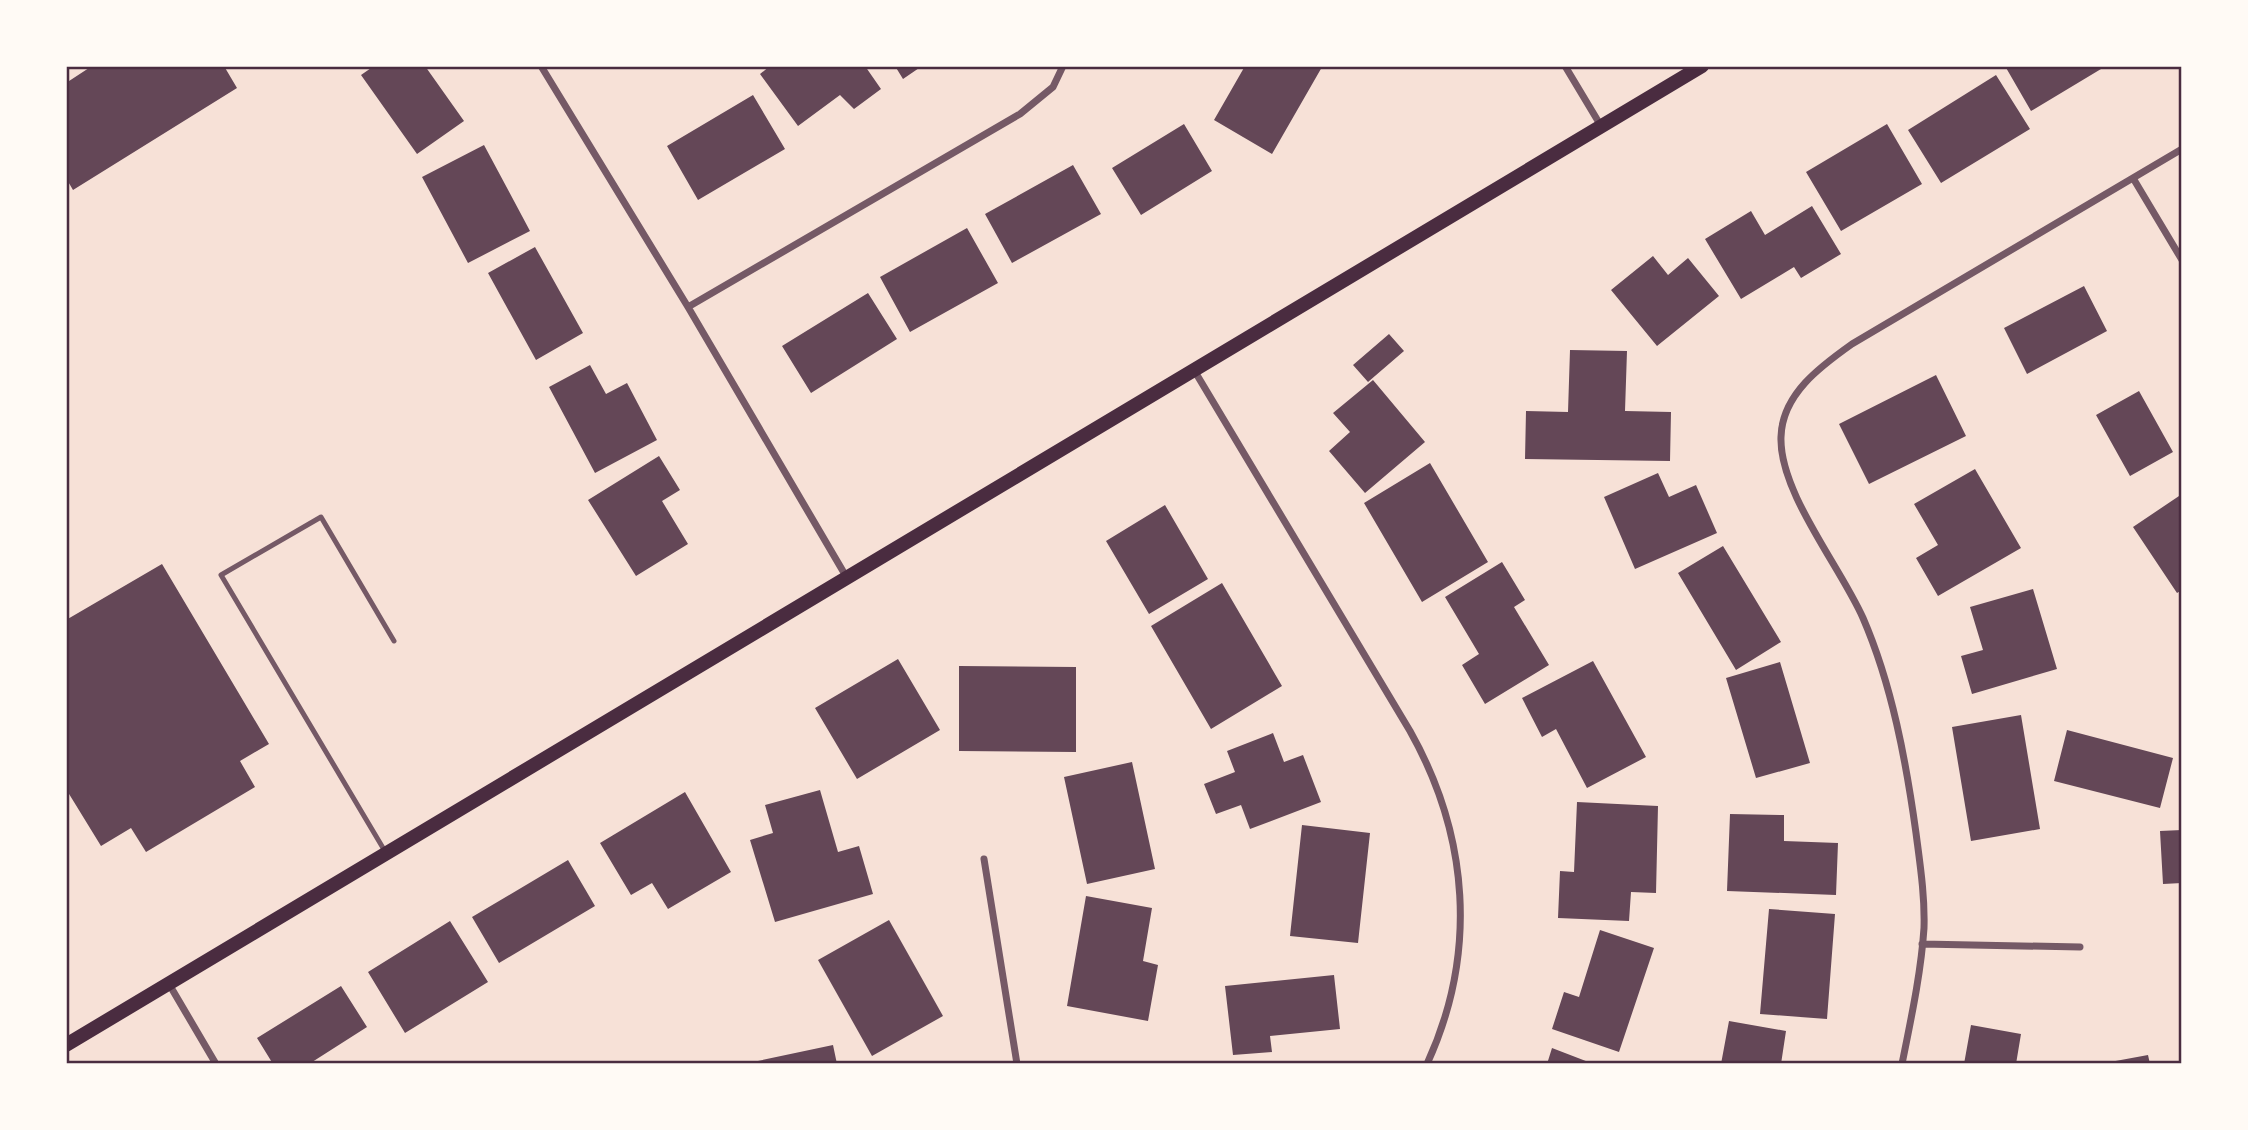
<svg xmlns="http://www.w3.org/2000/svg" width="2248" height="1130" font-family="Cabin,sans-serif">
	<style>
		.building { fill: #644757 }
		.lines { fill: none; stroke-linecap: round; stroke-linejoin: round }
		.service { stroke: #755966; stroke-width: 5 }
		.minor { stroke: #755966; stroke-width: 7 }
		.secondary { stroke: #4a2c40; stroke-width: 14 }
		.neatline { fill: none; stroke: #4a2c40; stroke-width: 2.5 }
	</style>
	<rect width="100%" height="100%" fill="#f7e1d7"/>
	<path class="building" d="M92 66H224L237 88 73 190 66 178V83Z
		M374 66H425L464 121 417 154 361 75Z
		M770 66H865L881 89 854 109 840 95 798 126 760 74Z
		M895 66H922L903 79Z
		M1245 66 1322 67 1272 154 1214 120Z
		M2005 66H2106L2031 111Z
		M1996 75 2030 129 1941 183 1908 130Z
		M753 95 785 149 698 200 667 146Z
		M1184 124 1212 171 1141 215 1112 168Z
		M1887 124 1922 184 1841 231 1806 172Z
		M484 145 530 231 468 263 422 177Z
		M1073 165 1101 214 1012 263 985 214Z
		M1812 206 1841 254 1801 278 1794 267 1741 299 1705 239 1751 211 1765 235Z
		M967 228 998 283 910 332 880 277Z
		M535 247 583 333 536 360 488 273Z
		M1653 256 1668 275 1688 258 1719 296 1657 346 1611 290Z
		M2084 286 2107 331 2027 374 2004 328Z
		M868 293 897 339 811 393 782 346Z
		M1389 334 1404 351 1368 382 1353 365Z
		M1570 350 1627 351 1625 411 1671 412 1670 461 1525 459 1526 411 1568 412Z
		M590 365 606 394 627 383 657 440 595 473 549 387Z
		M1936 375 1966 436 1869 484 1839 424Z
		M1373 380 1425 442 1365 493 1329 451 1350 432 1333 413Z
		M2139 391 2173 452 2130 476 2096 415Z
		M659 456 680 490 662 501 688 544 636 576 588 500Z
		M1430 463 1488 562 1422 602 1364 503Z
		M1975 469 2021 548 1938 596 1916 558 1938 545 1914 504Z
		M1658 473 1669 497 1696 485 1717 533 1635 569 1604 497Z
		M2182 494V590L2177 593 2133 527Z
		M1165 505 1208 579 1149 614 1106 541Z
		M1723 546 1781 642 1736 670 1678 573Z
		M1502 562 1525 600 1514 607 1549 665 1485 704 1462 665 1479 654 1445 597Z
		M162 564 269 744 240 761 255 787 146 852 131 828 101 846 66 789V620Z
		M1222 583 1282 686 1211 729 1151 626Z
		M2033 589 2057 669 1972 694 1961 656 1983 650 1970 607Z
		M898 659 940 730 857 779 815 708Z
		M1593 661 1646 757 1587 788 1556 729 1542 737 1522 698Z
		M1780 662 1810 763 1756 778 1726 678Z
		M959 666 1076 667V752L959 751Z
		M2021 715 2040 829 1971 841 1952 727Z
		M2067 730 2173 758 2160 808 2054 781Z
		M1273 733 1284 762 1303 755 1321 802 1250 829 1241 805 1216 814 1204 784 1235 772 1227 751Z
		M1132 762 1155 869 1087 884 1064 777Z
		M820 790 838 852 859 846 873 894 775 922 750 840 773 833 765 805Z
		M685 792 731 872 668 909 652 883 631 895 600 843Z
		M1577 802 1658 806 1656 893 1631 892 1629 921 1558 918 1560 871 1574 872Z
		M1730 814 1784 815V841L1838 843 1836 895 1727 891Z
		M1302 825 1370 833 1358 943 1290 936Z
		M2182 830V883L2163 884 2160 831Z
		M568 860 595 906 499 963 472 917Z
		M1086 896 1152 908 1143 961 1158 965 1148 1021 1067 1006Z
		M1769 909 1835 914 1827 1019 1760 1014Z
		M889 920 943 1016 872 1056 818 960Z
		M450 921 488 982 405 1033 368 972Z
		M1600 930 1654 948 1619 1052 1552 1029 1564 992 1579 997Z
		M1334 975 1340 1029 1270 1036 1272 1052 1233 1055 1225 986Z
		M341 986 367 1027 309 1064H273L257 1038Z
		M1729 1021 1786 1031 1781 1064H1721Z
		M1971 1025 2021 1034 2016 1064H1964Z
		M833 1045 837 1064H753V1062Z
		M1552 1048 1591 1063 1590 1064H1547Z
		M2148 1055 2150 1064H2110V1062Z"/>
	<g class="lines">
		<path class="service" d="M386 853 221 575 321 517 394 641"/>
		<path class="minor" d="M541 66 688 307 847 578
			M1565 66 1601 126
			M2133 178 2182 260
			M688 307 1020 114 1053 87 1063 66
			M1194 370 1410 731C1469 836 1478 953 1427 1064
			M984 859 1017 1064
			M1922 944 2080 947
			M169 984 216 1064
			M1902 1064C1911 1019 1921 973 1924 928 1925 896 1920 864 1916 833 1906 761 1892 685 1863 618 1840 566 1779 492 1781 437 1782 394 1821 366 1852 344L2182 149"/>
		<path class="secondary" d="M66 1045 1702 66"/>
	</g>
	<rect width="2248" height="1130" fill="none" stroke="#fffaf5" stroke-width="136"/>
	<rect x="68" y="68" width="2112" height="994" class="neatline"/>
</svg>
